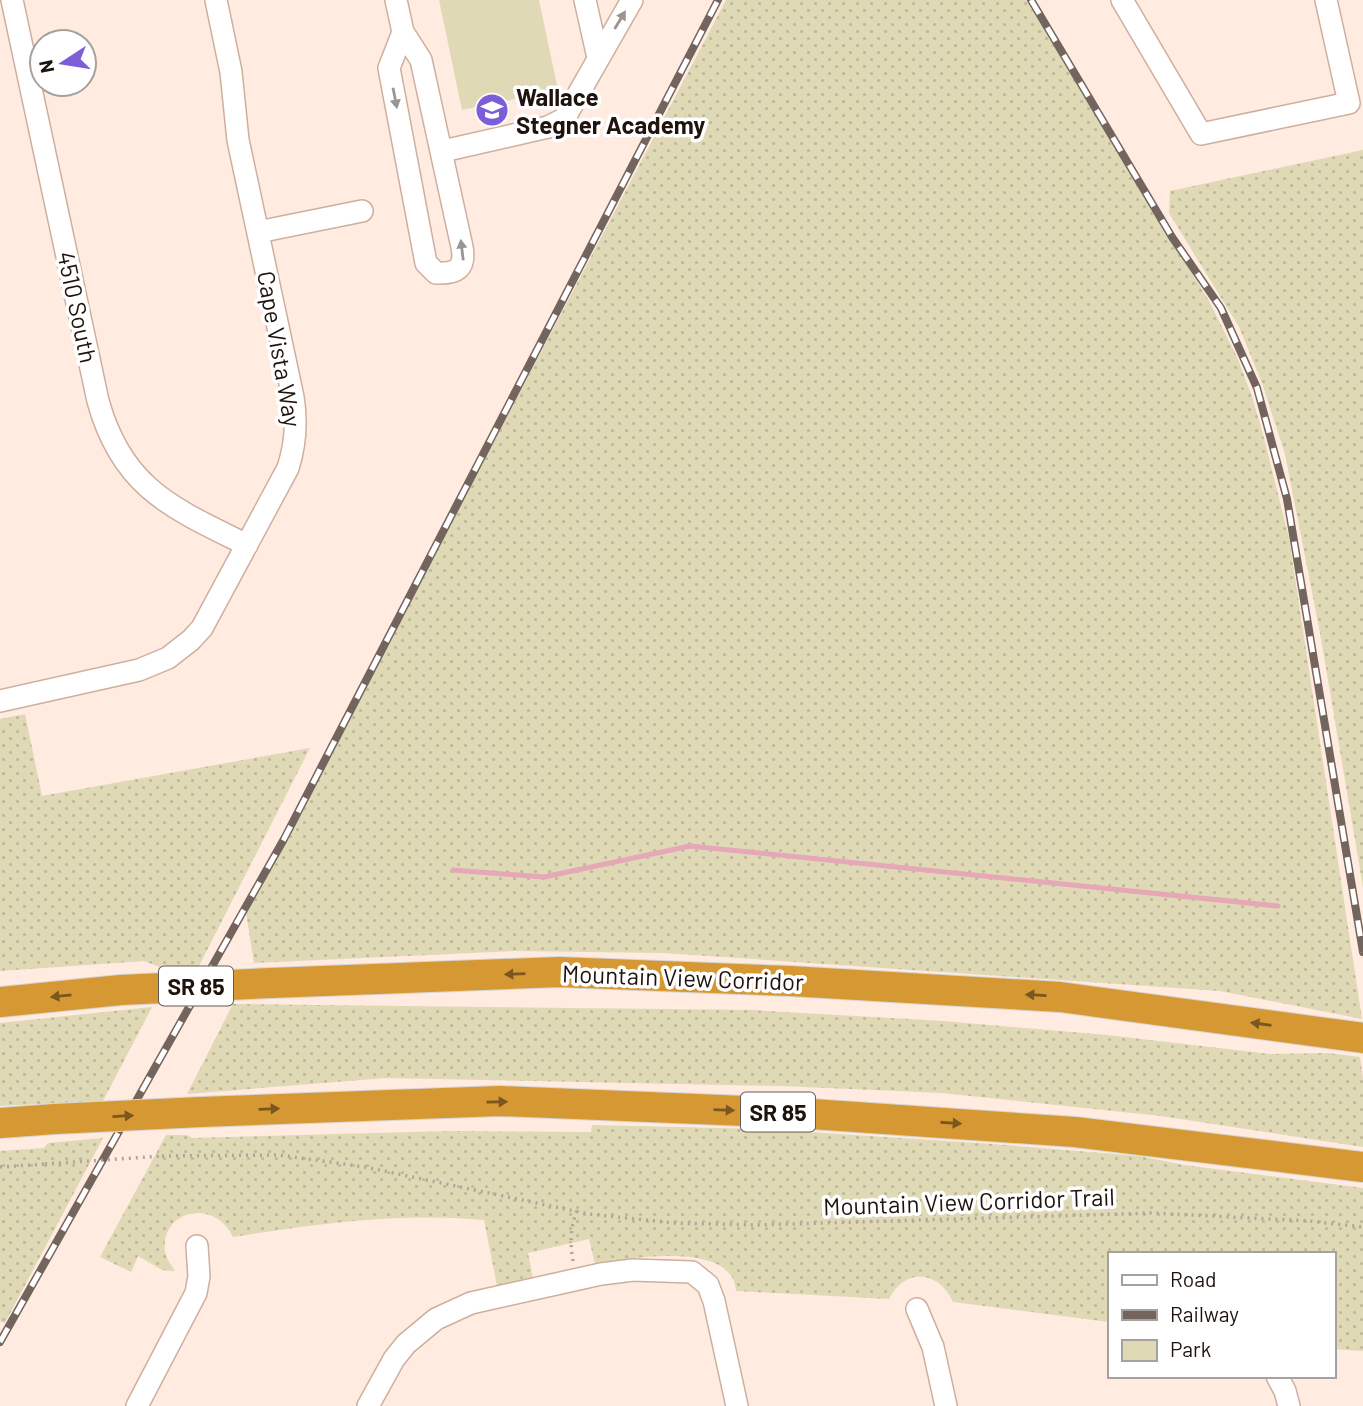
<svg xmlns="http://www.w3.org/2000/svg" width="1363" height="1406" font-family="Barlow,sans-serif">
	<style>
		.grass { fill: url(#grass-dots) }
		.park { fill: #dfd9b6 }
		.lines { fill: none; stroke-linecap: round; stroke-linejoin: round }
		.stream { stroke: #e6a7b6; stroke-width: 5 }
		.minor-casing { stroke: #ceaf9e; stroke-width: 24 }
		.highway-casing { stroke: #d6d5d3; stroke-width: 32 }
		.path { stroke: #b4a39a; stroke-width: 3.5; stroke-dasharray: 2 5; stroke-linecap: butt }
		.minor { stroke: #fff; stroke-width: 21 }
		.highway { stroke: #d69833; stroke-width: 30 }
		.rail-casing { stroke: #73655d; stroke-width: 8 }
		.rail { stroke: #fff; stroke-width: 5; stroke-dasharray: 16; stroke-linecap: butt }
		.highway-bridge-casing { stroke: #d6d5d3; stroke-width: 32; stroke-linecap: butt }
		.path-bridge { stroke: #b4a39a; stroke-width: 3.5; stroke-dasharray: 2 5; stroke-linecap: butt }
		.highway-bridge { stroke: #d69833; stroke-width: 30 }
		.oneway { fill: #9a9592 }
		.oneway2 { fill: #7a5620 }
		.labels { text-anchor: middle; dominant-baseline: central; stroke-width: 7; stroke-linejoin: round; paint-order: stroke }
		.shield { fill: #fff; stroke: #625a56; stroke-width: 2 }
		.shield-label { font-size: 23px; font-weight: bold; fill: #1e130d }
		.poi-label { font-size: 24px; font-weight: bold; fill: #1e130d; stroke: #fff; text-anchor: start }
		.street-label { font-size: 24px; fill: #1e130d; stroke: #fff }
	</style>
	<defs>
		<pattern id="grass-dots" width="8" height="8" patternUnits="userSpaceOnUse" patternTransform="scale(1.75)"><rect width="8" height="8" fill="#dfd9b6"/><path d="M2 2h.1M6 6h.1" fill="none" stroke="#bfb99b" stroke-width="1.8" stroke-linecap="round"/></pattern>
	</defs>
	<rect width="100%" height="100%" fill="#ffebe0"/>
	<path class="grass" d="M726 0H1026L1209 301 1237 357 1252 396 1264 438 1289 538 1362 1019 1220 991 664 953 514 951 254 963 246 913Z
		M1363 150V887L1320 633 1285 454 1262 383 1239 327 1169 213 1170 191Z
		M25 714 42 796 310 748 199 966 165 969 144 961 0 971V719Z
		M233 1004 751 1010 943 1021 1107 1035 1270 1054 1328 1053 1360 1057 1363 1078V1147L1161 1116 942 1093 781 1086 386 1078 187 1094Z
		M152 1007 103 1101 0 1106V1023Z
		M592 1125 761 1129 993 1144 1139 1156 1184 1165 1363 1188V1351L1333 1349V1254H1109V1322L953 1302C939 1270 905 1267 889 1299L736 1291C733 1240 629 1258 595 1264L589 1239 528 1253 533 1278 497 1286 484 1220C400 1212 316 1224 233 1237 214 1197 160 1211 165 1251 166 1258 171 1265 175 1271L162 1270 138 1256 131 1272 100 1257 166 1135H187L192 1138 448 1131 591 1132Z
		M103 1138 5 1323 0 1321V1151L44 1148 48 1143Z"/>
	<path class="park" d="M439 0H539L558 90 462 110Z"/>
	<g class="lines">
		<path class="stream" d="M453 870 544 877 690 846 1278 906"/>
		<defs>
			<path id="minor" d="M12 0 98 401C122 488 172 508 247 545
				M396 0 403 32 421 60 462 247C466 269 456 274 436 273L426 263 389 68 403 32
				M585 0 598 58
				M1122 0 1201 134 1349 103 1326 0
				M443 151 548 127 564 119 632 0
				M258 232 362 211
				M0 701 139 670 168 658 191 640 202 628 288 468C296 443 297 422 293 397L238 140 231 72 216 0
				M917 1309 933 1347 946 1406
				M1277 1376 1285 1391 1289 1406
				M137 1406 196 1293 199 1276 197 1246
				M368 1406 394 1359 406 1344 436 1319 471 1303 601 1274 633 1270 692 1272 708 1285 714 1301 737 1406"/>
			<path id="highway" d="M271 983 559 972 790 981 1060 997 1363 1038
				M0 1002 121 990
				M201 1112 500 1101 797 1113 1075 1132 1363 1167
				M0 1123 55 1119"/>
		</defs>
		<use href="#minor" class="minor-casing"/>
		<use href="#highway" class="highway-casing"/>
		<path class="path" d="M162 1156 279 1155 365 1167 589 1214 673 1223 758 1225 1152 1213 1309 1221 1363 1227
			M0 1167 45 1164
			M573 1261C570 1243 570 1228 577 1211"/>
		<use href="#minor" class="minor"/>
		<use href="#highway" class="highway"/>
		<defs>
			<path id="rail" d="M1031 0 1172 237 1221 308 1257 388 1287 499 1363 952
				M0 1342 284 839 718 0"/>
		</defs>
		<use href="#rail" class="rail-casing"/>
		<use href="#rail" class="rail"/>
		<defs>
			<path id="highway-bridge" d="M121 990 271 983
				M55 1119 201 1112"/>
		</defs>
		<use href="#highway-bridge" class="highway-bridge-casing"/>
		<path class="path-bridge" d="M45 1164 162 1156"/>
		<use href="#highway-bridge" class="highway-bridge"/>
	</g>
	<defs><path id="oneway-solid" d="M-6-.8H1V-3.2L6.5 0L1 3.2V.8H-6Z" transform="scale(1.75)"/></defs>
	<g class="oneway">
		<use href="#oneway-solid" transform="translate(620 20) rotate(-59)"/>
		<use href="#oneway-solid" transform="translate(395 98) rotate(79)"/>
		<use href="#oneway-solid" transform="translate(462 250) rotate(-97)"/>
	</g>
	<g class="oneway2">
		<use href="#oneway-solid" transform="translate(515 974) rotate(178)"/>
		<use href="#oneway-solid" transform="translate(1036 995) rotate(-177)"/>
		<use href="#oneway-solid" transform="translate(61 996) rotate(174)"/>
		<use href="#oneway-solid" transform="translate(1261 1024) rotate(-172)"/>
		<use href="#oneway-solid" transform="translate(497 1102) rotate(-1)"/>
		<use href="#oneway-solid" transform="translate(269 1109) rotate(-2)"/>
		<use href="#oneway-solid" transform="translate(724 1110) rotate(2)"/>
		<use href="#oneway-solid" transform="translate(123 1116) rotate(-3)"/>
		<use href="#oneway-solid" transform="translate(951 1123) rotate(4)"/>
	</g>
	<defs>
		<symbol id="school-disc" viewBox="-11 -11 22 22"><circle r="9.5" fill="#7d5ed9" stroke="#fff"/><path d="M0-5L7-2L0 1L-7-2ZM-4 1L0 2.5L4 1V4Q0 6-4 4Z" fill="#fff"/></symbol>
	</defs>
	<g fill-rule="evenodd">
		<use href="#school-disc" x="473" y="91" width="38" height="38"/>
	</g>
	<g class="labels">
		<g class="shield">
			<rect x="159" y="966.5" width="74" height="39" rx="5"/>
			<rect x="741" y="1092.5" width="74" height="39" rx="5"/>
		</g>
		<g class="shield-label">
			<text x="196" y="986">SR 85</text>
			<text x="778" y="1112">SR 85</text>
		</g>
		<g class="poi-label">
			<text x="516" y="96">Wallace<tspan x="516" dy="28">Stegner Academy</tspan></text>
		</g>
		<g class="street-label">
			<text transform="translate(78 307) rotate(78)">4510 South</text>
			<text transform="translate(280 349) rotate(80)">Cape Vista Way</text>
			<text transform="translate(683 977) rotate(2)">Mountain View Corridor</text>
			<text transform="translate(969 1201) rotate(-2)">Mountain View Corridor Trail</text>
		</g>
	</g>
	<rect x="1108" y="1252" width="228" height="126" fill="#ffffff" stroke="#a5a19e" stroke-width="2"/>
	<rect x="1122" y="1275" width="35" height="10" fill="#ffffff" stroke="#a5a19e" stroke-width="2"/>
	<text x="1170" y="1287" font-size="21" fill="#1e130d">Road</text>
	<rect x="1122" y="1310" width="35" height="10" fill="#73655d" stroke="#a5a19e" stroke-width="2"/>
	<text x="1170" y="1322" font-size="21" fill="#1e130d">Railway</text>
	<rect x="1122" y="1340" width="35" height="21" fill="#dfd9b6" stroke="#a5a19e" stroke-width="2"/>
	<text x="1170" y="1357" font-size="21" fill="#1e130d">Park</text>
	<g transform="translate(63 63) rotate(258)"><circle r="33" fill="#ffffff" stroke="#a5a19e" stroke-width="2"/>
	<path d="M0-5L12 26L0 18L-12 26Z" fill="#7d5ed9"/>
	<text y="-10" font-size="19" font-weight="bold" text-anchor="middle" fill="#1e130d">N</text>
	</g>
</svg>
